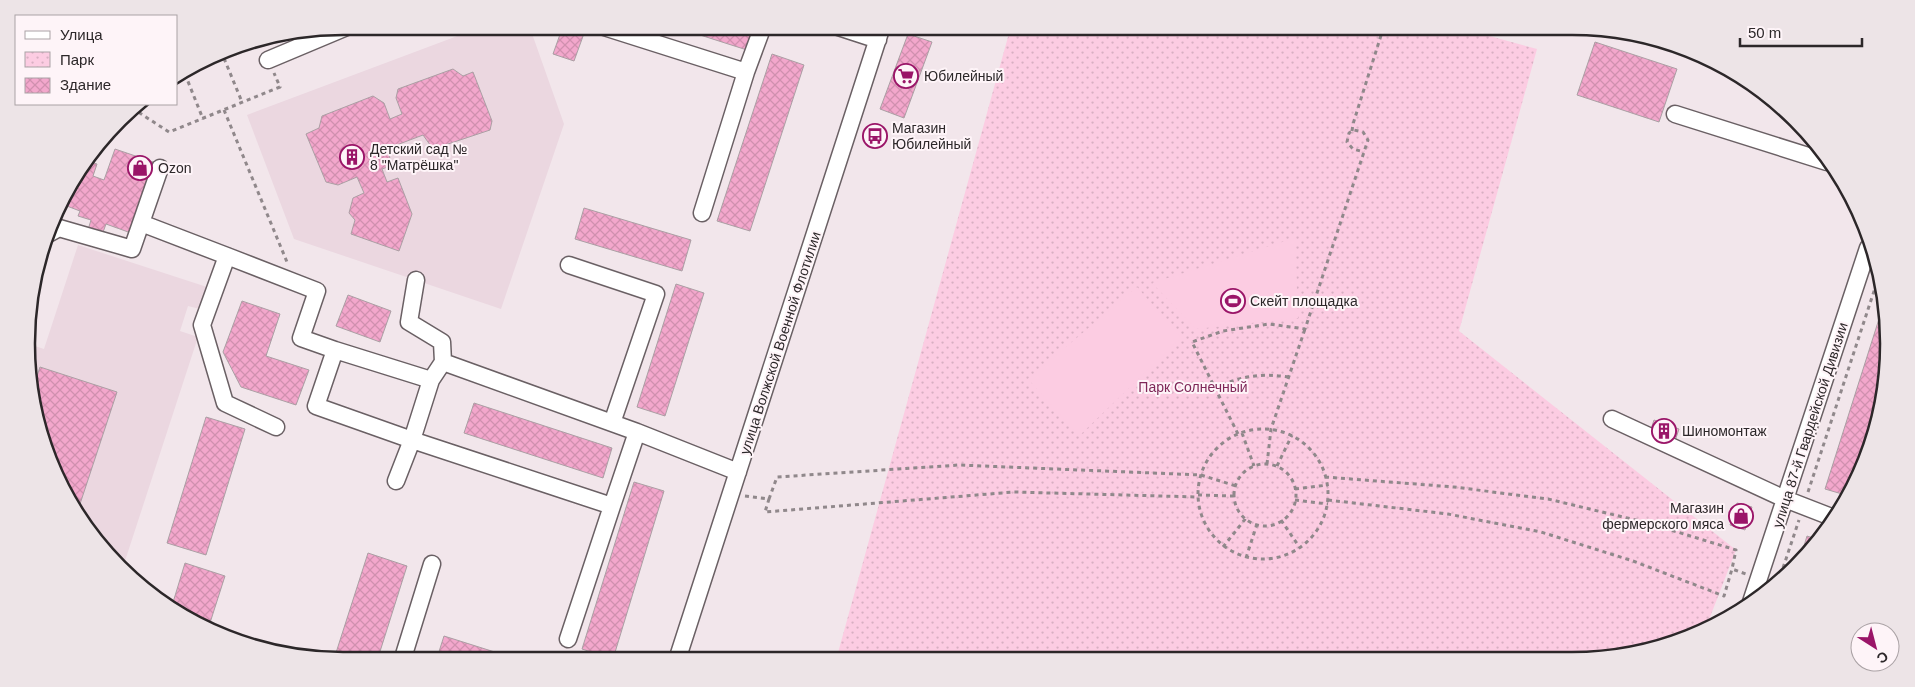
<svg xmlns="http://www.w3.org/2000/svg" width="1915" height="687" font-family="Helvetica,sans-serif">
	<style>
		.built { fill: #ebd7e0 }
		.park { fill: url(#park-dots) }
		.garden { fill: #fccce2 }
		.building { fill: url(#building-cross-hatch); stroke: #ab9fa4 }
		.lines { fill: none; stroke-linecap: round; stroke-linejoin: round }
		.minor-casing { stroke: #6a6064; stroke-width: 19 }
		.path { stroke: #90888b; stroke-width: 3; stroke-dasharray: 4 4; stroke-linecap: butt }
		.minor { stroke: #fff; stroke-width: 16 }
		.labels { text-anchor: middle; dominant-baseline: central; stroke-width: 4; stroke-linejoin: round; paint-order: stroke }
		.poi-label { font-size: 14px; fill: #2c2729; stroke: #fef4f8; text-anchor: start }
		.street-label { font-size: 14px; fill: #2c2729; stroke: #fef4f8 }
		.park-label { font-size: 14px; fill: #7f2859; stroke: #fef4f8 }
		.rim { fill: none; stroke: #2c2729; stroke-width: 2.5 }
	</style>
	<defs>
		<pattern id="park-dots" width="8" height="8" patternUnits="userSpaceOnUse" patternTransform="scale(1.25)"><rect width="8" height="8" fill="#fccce2"/><path d="M2 2h.1M6 6h.1" fill="none" stroke="#d8afc2" stroke-width="1.8" stroke-linecap="round"/></pattern>
		<pattern id="building-cross-hatch" width="8" height="8" patternUnits="userSpaceOnUse" patternTransform="scale(1.25)"><rect width="8" height="8" fill="#f3a7cc"/><path d="M0 0l8 8M0 8l8-8" fill="none" stroke="#d090af"/></pattern>
	</defs>
	<rect width="100%" height="100%" fill="#f2e6eb"/>
	<path class="built" d="M484 26H525L530 28 564 124 501 309 294 239 247 115Z
		M78 245 207 287 200 309 188 306 180 331 198 337 124 564 80 520 37 425 32 345 44 349Z"/>
	<path class="park" d="M1011 26H1453L1537 49 1459 331 1736 550 1705 630 1613 658 836 660Z"/>
	<path class="garden" d="M1295 238 1298 318 1196 329 1152 283Z
		M1137 287 1181 338 1079 436 1028 379Z"/>
	<path class="building" d="M563 26 586 28 574 61 553 54Z
		M672 26H754L747 50Z
		M908 34 932 42 904 118 880 109Z
		M1595 42 1677 69 1659 122 1577 95Z
		M772 54 804 65 750 231 717 221Z
		M453 69 463 76 473 72 492 121 490 130 433 149 423 135 386 149 393 165 382 169 387 182 398 178 412 214 399 251 351 234 355 220 349 213 353 198 364 193 357 177 338 185 326 182 306 134 319 128 322 116 373 96 384 103 390 119 402 114 396 98 398 89Z
		M115 149 156 163 131 233 106 224 102 235 88 230 91 220 78 216 80 211 59 203 91 162 97 164 93 176 104 180Z
		M584 208 691 240 682 271 575 239Z
		M676 284 704 293 665 416 637 407Z
		M348 295 391 311 380 342 336 326Z
		M1885 300 1878 419 1871 443 1849 496 1825 489Z
		M242 301 280 314 266 356 309 370 296 405 241 387 223 352Z
		M40 367 117 392 79 507 73 506 37 425 34 385Z
		M474 403 612 448 603 478 464 433Z
		M206 417 245 429 206 555 167 543Z
		M1654 420 1679 429 1675 441 1650 432Z
		M634 482 664 491 613 659 582 649Z
		M1737 503 1752 507 1745 530 1730 525Z
		M1807 536 1816 539 1800 559Z
		M368 553 407 566 377 661 334 659Z
		M185 563 225 576 209 626 171 609Z
		M444 636 520 660 436 661Z"/>
	<g class="lines">
		<defs>
			<path id="minor" d="M601 26 746 72
				M835 26 878 40
				M268 60 349 26
				M1675 114 1827 162
				M702 213 746 72 763 26
				M141 223 227 256
				M50 233 59 228 132 249 160 168
				M569 265 656 294 612 423
				M416 280 409 322 442 342 443 362
				M335 350 316 406 412 440 396 481
				M1612 419 1785 499 1834 518
				M276 427 225 403 202 325 227 256 317 291 301 338 335 350 431 380
				M612 506 637 432
				M1751 602 1868 248
				M568 639 612 506 412 440 431 380 443 362 637 432 738 472
				M677 660 882 26
				M402 661 432 564"/>
		</defs>
		<use href="#minor" class="minor-casing"/>
		<path class="path" d="M221 51 242 102
			M185 74 203 119
			M132 108 169 132 280 87 274 73
			M224 110 287 262
			M1352 131 1353 124 1384 26
			M1215 388C1240 376 1262 373 1289 377
			M1198 494a65 65 0 1 1 130 0a65 65 0 1 1-130 0Z
			M1242 433 1254 466
			M1238 434 1192 342 1223 331 1269 324 1305 329 1368 140 1363 132 1354 130 1349 133 1347 142 1353 149 1364 152
			M1267 464 1271 429 1305 329
			M1234 495a31 31 0 1 1 62 0a31 31 0 1 1-62 0Z
			M1277 466 1292 435
			M1325 477 1454 487 1548 499 1648 523 1736 550 1732 569
			M1295 489 1328 485
			M1808 492 1878 279
			M1198 495 1234 496
			M745 496 769 499 765 512 1014 492 1198 497
			M769 499 777 477 959 465 1201 475 1236 486
			M1295 500 1328 504
			M1328 500 1448 514 1541 532 1633 561 1724 596 1732 569 1746 574
			M1281 520 1300 548
			M1223 547 1246 518
			M1246 558 1257 524
			M1778 583 1799 520"/>
		<use href="#minor" class="minor"/>
	</g>
	<defs>
		<symbol id="supermarket-ring" viewBox="-11 -11 22 22"><circle r="9.5" fill="#fef4f8" stroke="#9a1568" stroke-width="1.5"/><path d="M-6-5.5h2.5l.6 2H6L4.5 2H-2.5L-4.4-4H-6ZM-1.5 3.2a1.3 1.3 0 1 0 .1 0ZM3 3.2a1.3 1.3 0 1 0 .1 0Z" fill="#9a1568"/></symbol>
		<symbol id="bus-ring" viewBox="-11 -11 22 22"><circle r="9.5" fill="#fef4f8" stroke="#9a1568" stroke-width="1.5"/><path d="M-5-6H5V4H4V6H2V4H-2V6H-4V4H-5ZM-3.5-4V0h7V-4ZM-3.5 1.2v1.5H-2V1.2ZM2 1.2v1.5H3.5V1.2Z" fill="#9a1568"/></symbol>
		<symbol id="building-ring" viewBox="-11 -11 22 22"><circle r="9.5" fill="#fef4f8" stroke="#9a1568" stroke-width="1.5"/><path d="M-4-6H4V6H1V3H-1V6H-4ZM-2.5-4.3h1.7v1.8h-1.7ZM.8-4.3h1.7v1.8H.8ZM-2.5-1h1.7V.8h-1.7ZM.8-1h1.7V.8H.8Z" fill="#9a1568"/></symbol>
		<symbol id="shop-ring" viewBox="-11 -11 22 22"><circle r="9.5" fill="#fef4f8" stroke="#9a1568" stroke-width="1.5"/><path d="M-5-2.5h2.3a2.7 3.5 0 0 1 5.4 0H5L5.5 6h-11ZM-1.5-2.5h3a1.5 2.3 0 0 0-3 0Z" fill="#9a1568"/></symbol>
		<symbol id="stadium-ring" viewBox="-11 -11 22 22"><circle r="9.5" fill="#fef4f8" stroke="#9a1568" stroke-width="1.5"/><path d="M0-5a6.5 5 0 1 0 0 10a6.5 5 0 1 0 0-10ZM-3.5-1.8h7v3.6h-7Z" fill="#9a1568"/></symbol>
	</defs>
	<g fill-rule="evenodd">
		<use href="#supermarket-ring" x="892" y="62" width="28" height="28"/>
		<use href="#bus-ring" x="861" y="122" width="28" height="28"/>
		<use href="#building-ring" x="338" y="143" width="28" height="28"/>
		<use href="#shop-ring" x="126" y="154" width="28" height="28"/>
		<use href="#stadium-ring" x="1219" y="287" width="28" height="28"/>
		<use href="#building-ring" x="1650" y="417" width="28" height="28"/>
		<use href="#shop-ring" x="1727" y="502" width="28" height="28"/>
	</g>
	<g class="labels">
		<g class="poi-label">
			<text x="924" y="76">Юбилейный</text>
			<text x="892" y="128">Магазин<tspan x="892" dy="16">Юбилейный</tspan></text>
			<text x="370" y="149">Детский сад №<tspan x="370" dy="16">8 "Матрёшка"</tspan></text>
			<text x="158" y="168">Ozon</text>
			<text x="1250" y="301">Скейт площадка</text>
			<text x="1682" y="431">Шиномонтаж</text>
			<text x="1724" y="508" text-anchor="end">Магазин<tspan x="1724" dy="16">фермерского мяса</tspan></text>
		</g>
		<g class="street-label">
			<text transform="translate(780 343) rotate(-72)">улица Волжской Военной Флотилии</text>
			<text transform="translate(1810 425) rotate(-72)">улица 87-й Гвардейской Дивизии</text>
		</g>
		<g class="park-label">
			<text x="1193" y="387">Парк Солнечный</text>
		</g>
	</g>
	<path d="M0 0H1915V687H0ZM343 35H1572A308 308 0 0 1 1880 343V344A308 308 0 0 1 1572 652H343A308 308 0 0 1 35 344V343A308 308 0 0 1 343 35Z" fill="#ede4e7" fill-rule="evenodd"/>
	<path class="rim" d="M343 35H1572A308 308 0 0 1 1880 343V344A308 308 0 0 1 1572 652H343A308 308 0 0 1 35 344V343A308 308 0 0 1 343 35Z"/>
	<rect x="15" y="15" width="162" height="90" fill="#fef4f8" stroke="#aaa2a5"/>
	<rect x="25" y="31" width="25" height="8" fill="#ffffff" stroke="#aaa2a5"/>
	<text x="60" y="40" font-size="15" fill="#2c2729">Улица</text>
	<rect x="25" y="52" width="25" height="15" fill="url(#park-dots)" stroke="#aaa2a5"/>
	<text x="60" y="65" font-size="15" fill="#2c2729">Парк</text>
	<rect x="25" y="78" width="25" height="15" fill="url(#building-cross-hatch)" stroke="#aaa2a5"/>
	<text x="60" y="90" font-size="15" fill="#2c2729">Здание</text>
	<g transform="translate(1875 647) rotate(144)"><circle r="24" fill="#fef4f8" stroke="#aaa2a5"/>
	<path d="M0-4L9 19L0 12L-9 19Z" fill="#9a1568"/>
	<text y="-8" font-size="14" font-weight="bold" text-anchor="middle" fill="#2c2729">С</text>
	</g>
	<path d="M1740 38v8h122v-8" fill="none" stroke="#2c2729" stroke-width="2.5"/>
	<text x="1748" y="38" font-size="15" fill="#2c2729" stroke="#fef4f8" stroke-width="4" paint-order="stroke">50 m</text>
</svg>
